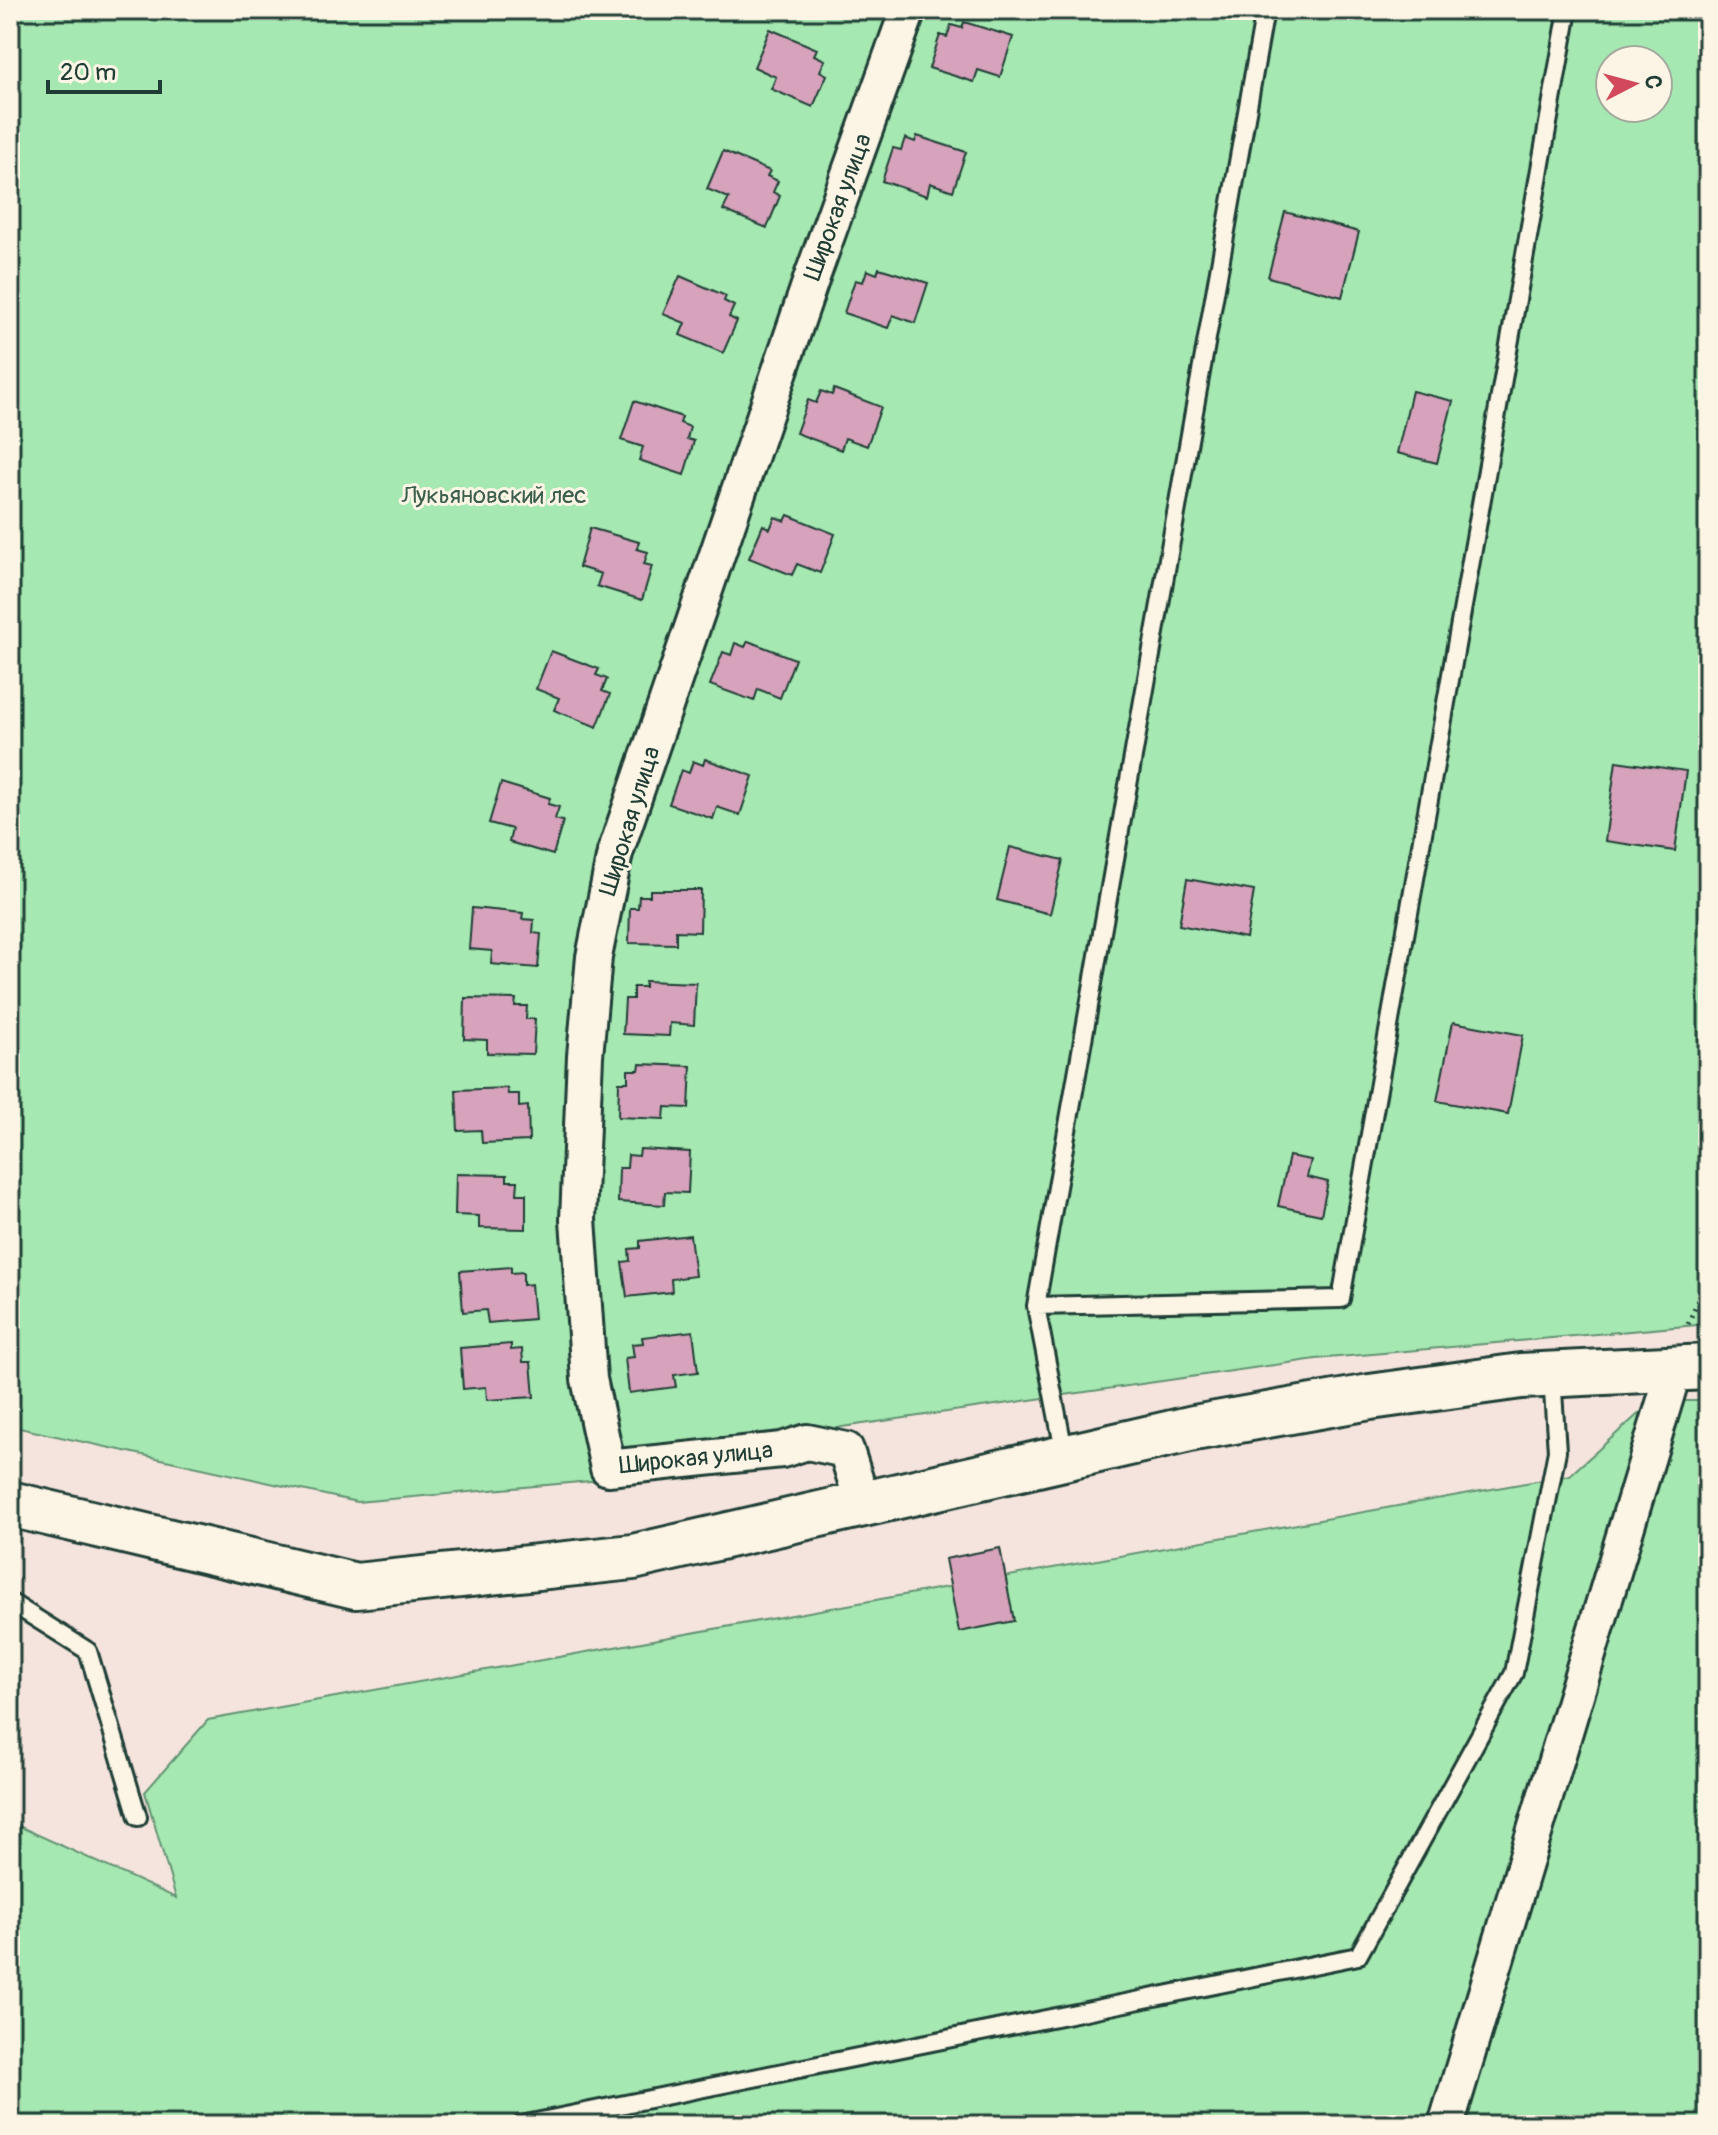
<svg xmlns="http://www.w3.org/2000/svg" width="1718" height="2135" font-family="Pangolin,sans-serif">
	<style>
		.green { fill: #a6e8b2; stroke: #629273; stroke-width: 2; fill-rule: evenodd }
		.building { fill: #d7a2bb; stroke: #1f3d34; stroke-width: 2 }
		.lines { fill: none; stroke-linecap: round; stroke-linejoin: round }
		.lane-casing { stroke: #1f3d34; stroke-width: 22 }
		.street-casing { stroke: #1f3d34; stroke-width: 40 }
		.secondary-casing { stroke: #1f3d34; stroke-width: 50 }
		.path { stroke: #1f3d34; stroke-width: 5; stroke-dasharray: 2 6; stroke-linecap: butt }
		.lane { stroke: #fcf5e5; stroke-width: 16 }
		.street { stroke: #fcf5e5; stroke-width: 34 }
		.secondary { stroke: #fcf5e5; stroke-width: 44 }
		.labels { text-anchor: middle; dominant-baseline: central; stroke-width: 6; stroke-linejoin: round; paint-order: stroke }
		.street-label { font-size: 24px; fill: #1f3d34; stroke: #fcf5e5 }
		.park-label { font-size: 24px; fill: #3a5f4d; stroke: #fcf5e5 }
	</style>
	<rect width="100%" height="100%" fill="#f5e4dd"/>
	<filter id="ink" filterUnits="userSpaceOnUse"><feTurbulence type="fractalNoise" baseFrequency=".0125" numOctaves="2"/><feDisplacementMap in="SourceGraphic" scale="16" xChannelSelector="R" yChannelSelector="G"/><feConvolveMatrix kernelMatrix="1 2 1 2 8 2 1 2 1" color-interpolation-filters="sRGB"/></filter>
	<g filter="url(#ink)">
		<path class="green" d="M10 10H1708V1324L1316 1359 842 1427 647 1476 357 1502 10 1426ZM1610 60H1658V108H1610Z
			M1653 1401H1708V2125H10V1822L176 1898 145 1792 208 1720 1570 1475Z"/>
		<path class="building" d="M964 22 1013 37 1000 77 978 70 974 82 929 68 940 35 947 37 951 25 962 28Z
			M770 29 817 49 814 55 825 60 820 71 827 75 813 107 771 89 776 77 754 67Z
			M917 136 966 152 953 191 930 183 927 196 882 181 893 148 901 150 905 138 915 142Z
			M723 151 770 171 767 176 778 181 773 192 780 196 767 228 723 210 729 198 707 189Z
			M1285 212 1359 232 1342 297 1268 277Z
			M879 268 928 283 915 323 893 315 888 328 844 313 855 280 863 282 867 270 877 274Z
			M680 276 726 296 724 301 734 306 729 317 737 321 723 353 680 335 685 323 663 314Z
			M834 389 881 407 867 446 845 438 841 450 796 433 808 400 816 403 821 391 832 395Z
			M1412 391 1453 401 1437 463 1397 453Z
			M634 401 682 417 680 423 690 427 687 439 694 441 684 475 639 460 643 447 621 440Z
			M788 515 835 534 820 573 797 564 792 575 749 558 763 525 770 529 775 517 785 521Z
			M590 528 639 542 637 549 648 552 644 564 652 566 642 600 597 586 601 574 579 567Z
			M748 641 795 659 780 698 758 689 754 701 710 685 723 652 731 655 735 643 745 647Z
			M551 651 599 669 596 675 607 679 602 691 610 694 597 727 554 710 559 698 536 689Z
			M705 759 753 776 740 815 717 807 713 819 669 804 681 770 689 773 693 761 703 765Z
			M1616 761 1686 771 1675 851 1605 841Z
			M501 783 550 798 548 804 559 807 555 819 563 821 553 855 509 842 512 829 489 823Z
			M1010 847 1063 860 1050 914 997 900Z
			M1187 879 1254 891 1246 938 1179 925Z
			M650 890H701L700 932 676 931V944L629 943 630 908H638L639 896H650Z
			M472 908 523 913 522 919 534 920 533 933 541 934 538 968 491 964 492 951 469 949Z
			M645 981 696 983 694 1025 670 1023 669 1036 623 1034 625 999H633V987H645Z
			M465 998 516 999 515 1006H527L526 1019H535L533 1054 487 1053V1040L464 1039Z
			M1453 1022 1523 1035 1508 1114 1437 1101Z
			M640 1064 691 1066 689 1108 665 1107 664 1119 618 1117 619 1082H628V1070H639Z
			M507 1088 508 1094H519V1107L528 1106 529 1141 482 1143 481 1130 458 1131 456 1090Z
			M640 1149 690 1152 688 1193 665 1192 664 1205 618 1202 619 1168H627L628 1155 639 1156Z
			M1289 1156 1311 1160 1307 1177 1328 1182 1321 1215 1278 1206Z
			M456 1174 507 1175V1181H518L517 1194H526V1229L479 1228V1216L455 1215Z
			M690 1235 695 1276 671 1279 672 1292 627 1297 622 1262 630 1261 629 1249 640 1248V1241Z
			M511 1267V1273L523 1272V1285L531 1284 534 1319 488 1323 486 1310 463 1312 460 1271Z
			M693 1331 698 1372 674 1375 676 1387 629 1393 625 1358 634 1357 632 1344 643 1343 642 1337Z
			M511 1344V1350L522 1349 523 1362H531L534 1397 487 1400 486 1387 463 1389 460 1348Z
			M1000 1548 1014 1621 959 1632 945 1559Z"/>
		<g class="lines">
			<defs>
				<path id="lane" d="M1036 1306 1265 10
					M1065 1456 1036 1306 1341 1299 1568 10
					M10 1602 88 1651 138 1817
					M521 2125 1358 1956 1514 1673 1557 1451 1552 1377"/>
				<path id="street" d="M863 1504 846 1450 807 1442 782 1450 608 1468 589 1379 578 1219 585 1056 594 957 615 853 812 277 908 10
					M1446 2125 1675 1367"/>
				<path id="secondary" d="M10 1504 356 1586 633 1557 1194 1428 1370 1397 1521 1376 1708 1367"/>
			</defs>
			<use href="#lane" class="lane-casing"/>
			<use href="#street" class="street-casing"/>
			<use href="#secondary" class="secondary-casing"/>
			<path class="path" d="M1688 1324 1708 1276"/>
			<use href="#lane" class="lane"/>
			<use href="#street" class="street"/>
			<use href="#secondary" class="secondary"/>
		</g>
	</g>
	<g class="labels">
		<g class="street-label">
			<text transform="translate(838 207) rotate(-70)">Широкая улица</text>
			<text transform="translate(630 821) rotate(-73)">Широкая улица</text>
			<text transform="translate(696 1458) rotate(-6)">Широкая улица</text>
		</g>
		<g class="park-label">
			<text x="494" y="495">Лукьяновский лес</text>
		</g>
	</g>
	<rect width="1718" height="2135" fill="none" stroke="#fcf5e5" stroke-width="40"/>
	<rect x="20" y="20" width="1678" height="2095" fill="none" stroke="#1f3d34" stroke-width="3" filter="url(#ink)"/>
	<g transform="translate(1634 84) rotate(84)"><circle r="38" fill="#fcf5e5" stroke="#a4ab9e" stroke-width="2"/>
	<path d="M0-6L14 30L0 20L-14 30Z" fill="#d1495b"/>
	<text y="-12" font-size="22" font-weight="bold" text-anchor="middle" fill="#1f3d34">С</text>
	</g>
	<path d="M48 80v12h112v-12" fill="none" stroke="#1f3d34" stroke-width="4"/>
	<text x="60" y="80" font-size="24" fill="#1f3d34" stroke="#fcf5e5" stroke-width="6" paint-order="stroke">20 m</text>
</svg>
